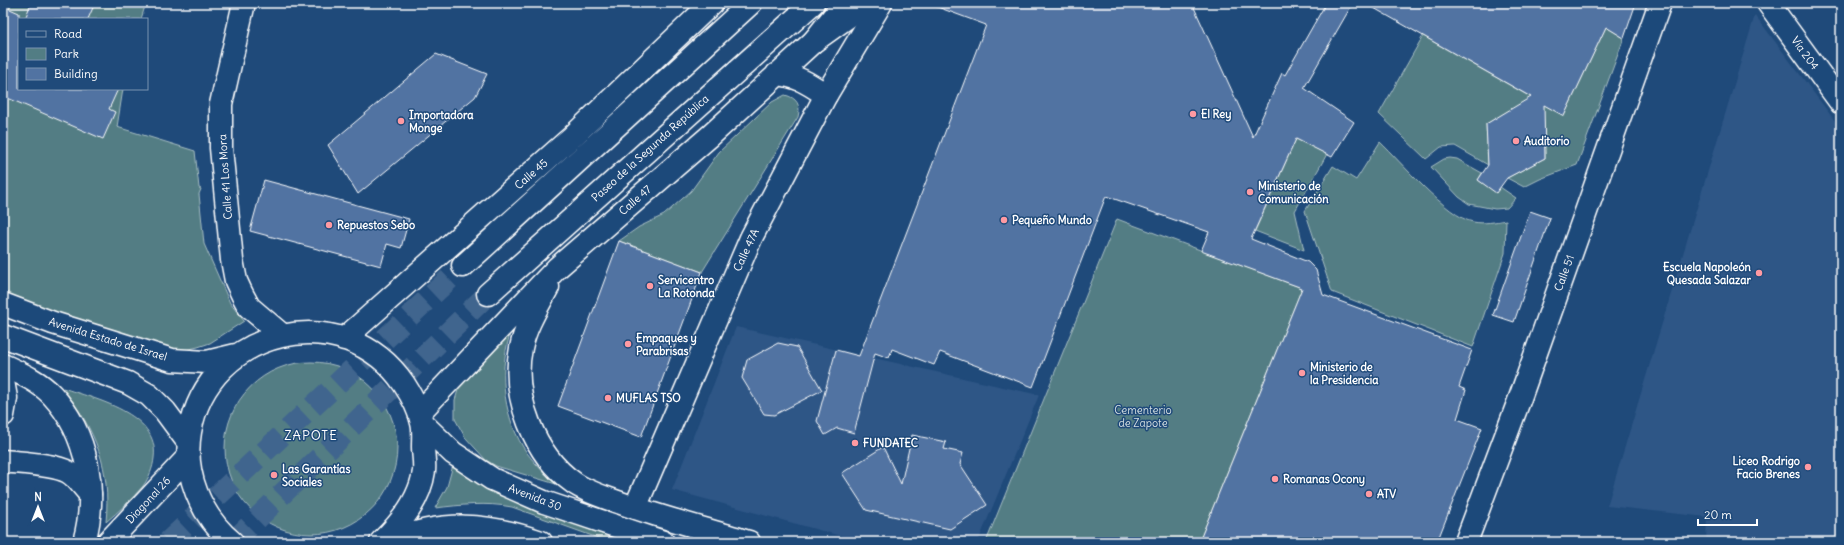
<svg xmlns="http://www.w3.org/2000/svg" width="1844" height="545" font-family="Delius,sans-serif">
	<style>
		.built { fill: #2e5686 }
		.green { fill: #527d84; stroke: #a8bec2 }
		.building { fill: #5173a2; stroke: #fff }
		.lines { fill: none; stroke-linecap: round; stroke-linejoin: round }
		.highway-tunnel { stroke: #41658e; stroke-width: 22; stroke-dasharray: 22 11; stroke-linecap: butt }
		.minor-casing { stroke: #fff; stroke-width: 25 }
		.major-casing { stroke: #fff; stroke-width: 25 }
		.highway-casing { stroke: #fff; stroke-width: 25 }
		.minor { stroke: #1f4a7a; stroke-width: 22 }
		.major { stroke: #1f4a7a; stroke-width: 22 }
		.highway { stroke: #1f4a7a; stroke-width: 22 }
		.poi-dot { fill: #ff9aa2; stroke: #1f4a7a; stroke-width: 1.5 }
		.labels { text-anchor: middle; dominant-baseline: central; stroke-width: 3; stroke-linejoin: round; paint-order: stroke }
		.street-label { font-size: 11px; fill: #fff; stroke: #1f4a7a }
		.poi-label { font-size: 11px; font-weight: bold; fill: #fff; stroke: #1f4a7a; text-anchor: start }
		.park-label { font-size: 11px; fill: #d4dee0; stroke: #1f4a7a }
		.quarter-label { font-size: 13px; letter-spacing: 1px; fill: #fff; stroke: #1f4a7a }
	</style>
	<rect width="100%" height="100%" fill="#1f4a7a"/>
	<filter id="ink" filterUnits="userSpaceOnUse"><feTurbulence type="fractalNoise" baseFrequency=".025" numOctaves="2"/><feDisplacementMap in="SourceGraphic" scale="8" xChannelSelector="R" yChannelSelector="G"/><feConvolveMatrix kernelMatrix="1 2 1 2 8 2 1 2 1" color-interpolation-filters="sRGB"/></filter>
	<g filter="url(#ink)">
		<path class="built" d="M1755 15 1841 129V542H1706L1707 517 1607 506Z
			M736 327 1039 395 978 542H863L672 490Z"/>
		<path class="green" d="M3 3H146L141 19H19V89H123L117 127 195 151 199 188 201 189 199 194 204 244 230 303 244 321 210 343 198 347 185 350 156 349 3 292Z
			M1606 27 1624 38 1577 165 1540 179 1524 187 1507 178 1545 158 1544 120 1519 105 1486 124 1488 165 1455 146 1441 147 1426 159 1379 114 1423 36 1564 116Z
			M785 95C797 98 801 105 798 117L702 272 619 241 639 227 664 215 691 191 719 152 772 102Z
			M1296 139 1327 154 1295 211 1304 250 1255 231Z
			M1380 142C1400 161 1447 217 1473 222 1484 224 1495 222 1506 220L1505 253 1473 347 1332 292 1305 211 1333 166 1356 180Z
			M1450 158 1457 159 1482 173 1478 180 1496 192 1500 187 1516 198 1507 208 1495 209 1469 204 1459 197 1431 167 1444 159Z
			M1117 219 1302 288 1199 542H986Z
			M512 328C498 367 502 412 523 447 532 461 544 473 556 484L496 466 486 460 465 437 455 419V400L462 377Z
			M225 448a86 86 0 1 1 172 0a86 86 0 1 1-172 0Z
			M63 388C94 399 160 413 154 458 153 468 149 478 143 486 132 499 119 511 106 522 111 468 96 431 63 388Z
			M453 465C479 490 516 502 549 514 574 524 599 533 624 542H609L512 507C486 502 461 505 435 508L447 487Z"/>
		<path class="building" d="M31 3H95L88 19H25Z
			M932 3H1192L1253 137 1282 73 1285 75 1326 3H1353L1304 88 1354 122 1332 157 1296 139 1251 239 1308 262 1316 270 1323 295 1472 350 1459 387 1466 390 1457 419 1482 428 1437 542H1199L1302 288 1201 251 1209 232 1106 196 1033 387 940 352 934 365 892 349 889 358 875 353 854 433 837 428 825 435 817 421 836 350 859 356 986 25 932 5Z
			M1365 3H1636L1624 38 1606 27 1564 116 1544 105 1545 158 1507 178 1496 193 1478 180 1488 165 1486 124 1531 97Z
			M3 6 19 13V89H118L109 109 115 112 103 139 3 96Z
			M436 54 487 74 475 97 358 194 328 145Z
			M264 180 409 219 401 248 387 244 381 266 250 231Z
			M1530 211 1550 218 1514 322 1493 315Z
			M619 241 702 272 641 437 558 406Z
			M778 343 797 347 822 390 774 415 764 414 742 378 747 360Z
			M912 435 946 442 944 449 963 453 960 464 987 505 950 529 866 510 842 473 883 447 901 484Z"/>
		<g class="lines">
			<path class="highway-tunnel" d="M168 542 463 266
				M233 542 488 294"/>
			<defs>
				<path id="minor" d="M244 3 221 104V148L232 260 236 281 242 294 249 307 282 335
					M3 381 6 398 3 415
					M3 461C20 463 54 464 68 472 77 477 83 487 90 494
					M635 508 751 238 826 95 881 3
					M1466 542 1520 398 1660 3"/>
				<path id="major" d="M1768 3 1841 103
					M777 74C798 76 808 83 826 95
					M548 287C538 306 525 327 521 348 511 395 534 455 574 483 587 492 604 497 618 502 661 518 706 529 749 542
					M3 304 53 323 172 360 207 362 236 355
					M3 336 128 383 149 395 165 411 188 442
					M344 339 572 137 712 3
					M3 365C20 373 39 381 52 395 88 434 98 492 84 542
					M419 413 557 268 710 136 814 41 867 3
					M423 424 453 453 492 479 544 502 663 542
					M108 542 188 457
					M232 542C200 515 183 473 190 432 208 327 345 297 404 384 412 396 419 409 422 423 424 430 423 439 423 447 423 454 425 463 424 471 420 500 401 523 381 542
					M389 542C443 520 487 523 541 542"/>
				<path id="highway" d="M814 41 844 3
					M463 266 751 3
					M488 294 813 3"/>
			</defs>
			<use href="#minor" class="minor-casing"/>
			<use href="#major" class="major-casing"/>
			<use href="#highway" class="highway-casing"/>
			<use href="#minor" class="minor"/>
			<use href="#major" class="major"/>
			<use href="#highway" class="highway"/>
		</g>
	</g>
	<g class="poi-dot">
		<circle cx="1193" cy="114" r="4"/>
		<circle cx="401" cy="121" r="4"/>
		<circle cx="1516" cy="141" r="4"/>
		<circle cx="1250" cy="192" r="4"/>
		<circle cx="1004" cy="220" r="4"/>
		<circle cx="329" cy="225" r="4"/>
		<circle cx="1759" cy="273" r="4"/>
		<circle cx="650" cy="286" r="4"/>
		<circle cx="628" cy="344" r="4"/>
		<circle cx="1302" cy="373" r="4"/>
		<circle cx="608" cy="398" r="4"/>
		<circle cx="855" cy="443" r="4"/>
		<circle cx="1808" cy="467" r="4"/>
		<circle cx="274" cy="475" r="4"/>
		<circle cx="1275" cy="479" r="4"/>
		<circle cx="1369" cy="494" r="4"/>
	</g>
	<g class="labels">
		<g class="street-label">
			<text transform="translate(1805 53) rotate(54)">Vía 204</text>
			<text transform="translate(650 148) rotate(-42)">Paseo de la Segunda República</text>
			<text transform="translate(531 174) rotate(-41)">Calle 45</text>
			<text transform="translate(225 177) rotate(-94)">Calle 41 Los Mora</text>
			<text transform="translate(635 200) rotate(-41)">Calle 47</text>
			<text transform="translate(746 250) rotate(-65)">Calle 47A</text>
			<text transform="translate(1564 273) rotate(-70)">Calle 51</text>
			<text transform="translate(108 339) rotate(17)">Avenida Estado de Israel</text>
			<text transform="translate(535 497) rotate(21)">Avenida 30</text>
			<text transform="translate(148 500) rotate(-47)">Diagonal 26</text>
		</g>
		<g class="poi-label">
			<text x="1201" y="114">El Rey</text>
			<text x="409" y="115">Importadora<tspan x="409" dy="13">Monge</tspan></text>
			<text x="1524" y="141">Auditorio</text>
			<text x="1258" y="186">Ministerio de<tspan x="1258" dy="13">Comunicación</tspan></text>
			<text x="1012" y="220">Pequeño Mundo</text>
			<text x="337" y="225">Repuestos Sebo</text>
			<text x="1751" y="267" text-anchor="end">Escuela Napoleón<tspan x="1751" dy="13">Quesada Salazar</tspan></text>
			<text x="658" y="280">Servicentro<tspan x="658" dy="13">La Rotonda</tspan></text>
			<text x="636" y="338">Empaques y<tspan x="636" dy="13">Parabrisas</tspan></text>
			<text x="1310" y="367">Ministerio de<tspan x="1310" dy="13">la Presidencia</tspan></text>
			<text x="616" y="398">MUFLAS TSO</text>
			<text x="863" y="443">FUNDATEC</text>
			<text x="1800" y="461" text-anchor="end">Liceo Rodrigo<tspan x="1800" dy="13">Facio Brenes</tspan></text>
			<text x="282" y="469">Las Garantías<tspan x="282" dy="13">Sociales</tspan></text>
			<text x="1283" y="479">Romanas Ocony</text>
			<text x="1377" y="494">ATV</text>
		</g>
		<g class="park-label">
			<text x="1143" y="410">Cementerio<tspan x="1143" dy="13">de Zapote</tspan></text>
		</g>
		<g class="quarter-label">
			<text x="311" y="435">ZAPOTE</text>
		</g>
	</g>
	<rect width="1844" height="545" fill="none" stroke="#1f4a7a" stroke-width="16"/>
	<rect x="8" y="8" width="1828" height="529" fill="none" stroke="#fff" stroke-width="1.5" filter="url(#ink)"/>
	<rect x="18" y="18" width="130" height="72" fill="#1f4a7a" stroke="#7992af"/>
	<rect x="26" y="31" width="20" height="6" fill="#1f4a7a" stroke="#7992af"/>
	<text x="54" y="38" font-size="12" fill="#ffffff">Road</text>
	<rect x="26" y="48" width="20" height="12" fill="#527d84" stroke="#7992af"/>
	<text x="54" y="58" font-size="12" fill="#ffffff">Park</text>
	<rect x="26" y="68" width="20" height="12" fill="#5173a2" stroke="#7992af"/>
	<text x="54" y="78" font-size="12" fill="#ffffff">Building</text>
	<g transform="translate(38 507)" stroke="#1f4a7a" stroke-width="3" paint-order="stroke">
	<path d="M0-3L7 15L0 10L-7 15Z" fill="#ffffff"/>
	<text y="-6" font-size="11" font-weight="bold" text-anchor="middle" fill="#ffffff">N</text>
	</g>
	<path d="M1698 519v6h59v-6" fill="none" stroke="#ffffff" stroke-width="2"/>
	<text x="1704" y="519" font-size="12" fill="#ffffff" stroke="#1f4a7a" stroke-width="3" paint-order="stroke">20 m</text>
</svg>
